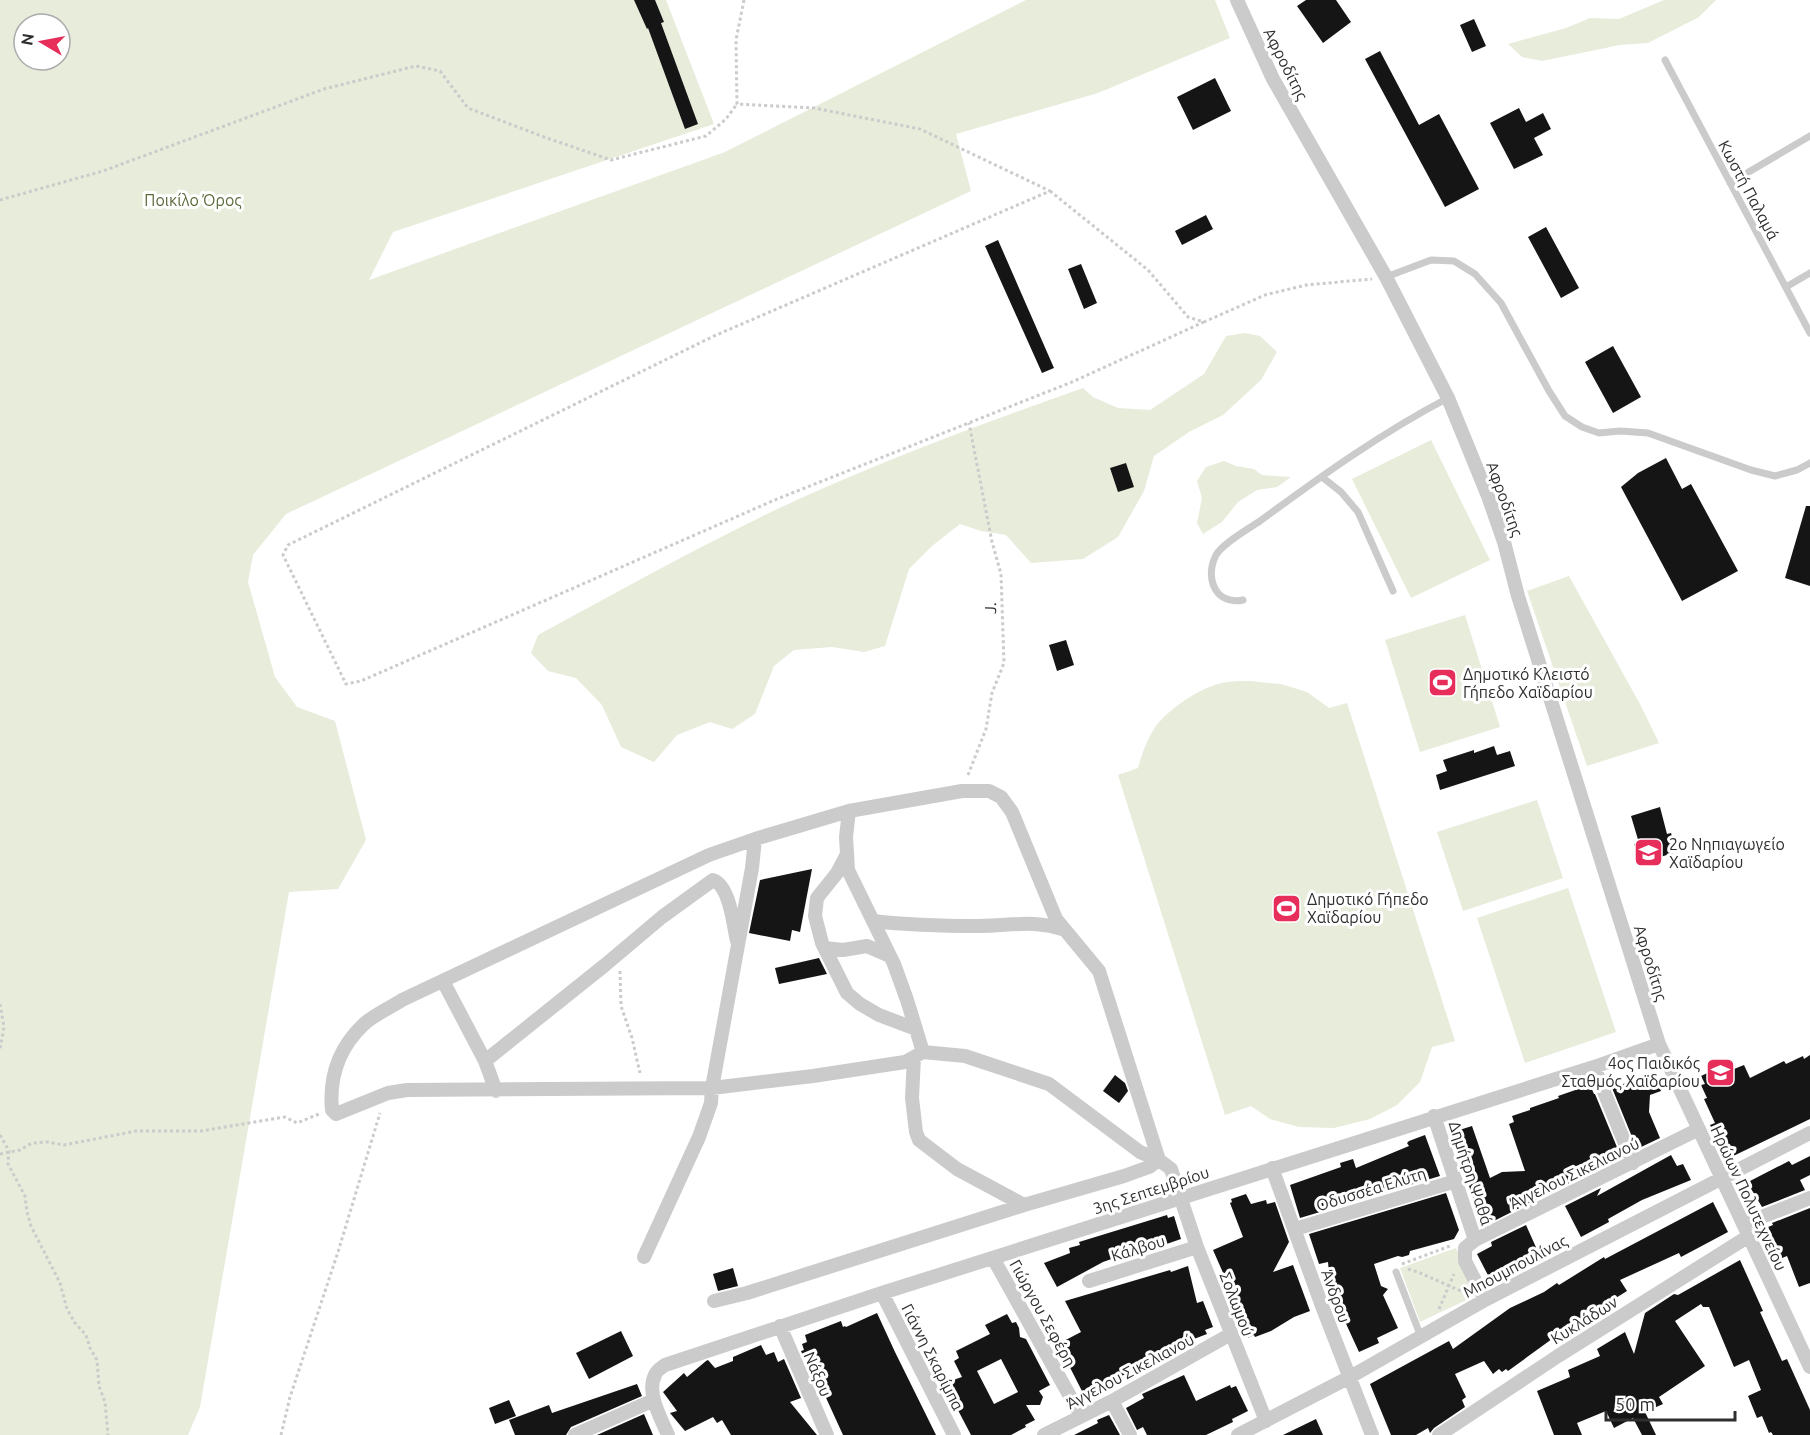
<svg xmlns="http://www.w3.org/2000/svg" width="1810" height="1435" font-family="Ubuntu,sans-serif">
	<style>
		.green { fill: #e7ecdb; fill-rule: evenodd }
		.building { fill: #151515; fill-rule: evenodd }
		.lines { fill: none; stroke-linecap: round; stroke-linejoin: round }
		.path { stroke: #cbcbcb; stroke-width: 3; stroke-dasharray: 3 3; stroke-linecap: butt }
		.lane { stroke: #cbcbcb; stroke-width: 7 }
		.street { stroke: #cbcbcb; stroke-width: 14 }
		.labels { text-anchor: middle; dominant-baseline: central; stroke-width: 6; stroke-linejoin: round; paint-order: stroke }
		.street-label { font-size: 16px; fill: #2e2e2e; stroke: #fff }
		.park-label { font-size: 16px; fill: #596a3b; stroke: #fff }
		.poi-label { font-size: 16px; fill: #2e2e2e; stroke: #fff; text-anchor: start }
	</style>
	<rect width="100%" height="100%" fill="#fff"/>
	<path class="green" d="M0 0H666L714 124 393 232 369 280 725 152 1026 0H1215L1230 38 1098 93 956 134 971 191 286 514 253 555 248 582 275 677 297 707 335 721 366 840 338 889 289 892 200 1407 188 1435H0ZM24 24H60V60H24Z
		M1664 0H1716L1699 17 1648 43 1620 45 1542 61 1522 57 1508 44 1566 28 1590 18 1619 19Z
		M1245 333 1260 336 1277 352 1261 380 1223 415 1189 432 1154 456 1144 491 1118 537 1083 559 1031 563 1006 535 981 531 960 524 932 546 909 569 885 646 864 652 832 647 794 650 774 666 755 714 732 729 710 722 677 735 654 762 621 747 602 705 576 678 548 671 531 653 538 635C615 593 692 550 771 512 873 464 978 425 1083 388L1093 397 1118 408 1150 410 1204 374 1226 336Z
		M1431 440 1490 560 1411 598 1352 479Z
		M1224 461 1236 466 1254 469 1262 475 1291 477 1277 487 1257 490 1238 502 1222 522 1203 534 1197 523 1202 498 1197 481 1206 467Z
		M1569 576 1641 706 1659 743 1587 766 1527 591Z
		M1465 615 1500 727 1420 752 1385 640Z
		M1250 681 1281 684 1307 692 1329 708 1347 703 1455 1041 1432 1047 1420 1082 1397 1105 1370 1119 1334 1128 1299 1127 1270 1119 1251 1106 1225 1115 1118 775 1138 768C1142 754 1146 742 1154 729 1165 711 1201 687 1222 683 1231 681 1241 681 1250 681Z
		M1537 800 1563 878 1463 911 1437 832Z
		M1568 888 1616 1032 1525 1063 1477 918Z
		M1456 1248 1477 1295 1420 1322 1400 1268Z"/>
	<path class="building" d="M634 0H655L664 22 661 23 698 124 685 129 648 28 647 29Z
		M1306 0H1336L1351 22 1323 43 1297 6Z
		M1474 19 1486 46 1472 52 1460 25Z
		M1380 51 1419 125 1439 114 1479 189 1445 207 1365 59Z
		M1215 78 1231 111 1193 130 1177 97Z
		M1519 108 1526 122 1543 113 1551 129 1534 138 1543 155 1514 169 1490 123Z
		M1206 215 1213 229 1182 245 1175 231Z
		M1546 227 1579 288 1561 298 1528 237Z
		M998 240 1054 368 1042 373 985 246Z
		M1081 264 1097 303 1084 309 1068 269Z
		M1613 346 1641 397 1613 413 1585 362Z
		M1666 458 1682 489 1691 484 1738 571 1682 601 1621 487 1638 473Z
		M1126 463 1134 487 1118 492 1110 468Z
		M1806 506H1810V586L1785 578Z
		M1066 640 1074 665 1057 671 1049 645Z
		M1494 746 1497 755 1510 751 1515 766 1440 790 1436 775 1447 771 1443 760 1474 750V753Z
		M1660 807 1667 834 1671 833 1677 852 1640 863 1634 844 1639 843 1631 816Z
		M812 869 800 932 792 930 790 941 749 933 760 880Z
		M819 958 827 974 779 984 775 968Z
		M1810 1055V1119L1727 1159 1710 1125 1715 1123 1704 1099 1707 1098 1701 1085 1705 1084 1701 1076 1731 1062 1734 1069 1744 1065 1750 1078 1784 1061 1786 1064 1803 1056 1804 1059Z
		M1654 1073 1661 1091 1650 1095 1649 1112 1660 1138 1637 1149 1612 1088Z
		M1115 1075 1125 1083 1128 1091 1119 1103 1103 1091Z
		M1590 1085 1594 1094H1595L1619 1152 1616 1157 1592 1167 1593 1171 1484 1226 1469 1186 1471 1185 1453 1132 1472 1126 1490 1178 1502 1172 1525 1171 1509 1124 1514 1122 1512 1116 1530 1110V1108L1559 1098 1558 1096Z
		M1425 1135 1440 1176 1300 1218 1290 1185 1341 1167 1340 1163 1353 1159 1356 1168 1409 1146 1407 1143 1409 1141Z
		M1671 1155 1677 1166 1683 1164 1691 1180 1642 1200 1608 1219 1609 1222 1581 1237 1565 1206 1601 1188 1597 1196Z
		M1810 1156V1175L1800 1180 1805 1190 1762 1207 1750 1187 1752 1185 1750 1181 1789 1161 1792 1165Z
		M1446 1193 1459 1230 1454 1239 1410 1251 1409 1255 1402 1257 1398 1256 1374 1264 1381 1286 1388 1289 1383 1295 1398 1328 1377 1338 1379 1343 1359 1352 1336 1302 1332 1303 1328 1262 1319 1264 1309 1234Z
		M1246 1194 1251 1204 1266 1200 1267 1204 1275 1202 1289 1242 1273 1272 1293 1265 1310 1311 1294 1317 1271 1331 1255 1337 1254 1335 1248 1338 1235 1300 1213 1250 1243 1237 1230 1203 1232 1202 1231 1199Z
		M1713 1202 1728 1232 1681 1257 1679 1253 1620 1280 1627 1291 1563 1331 1508 1371 1506 1369 1502 1372 1499 1369 1493 1374 1484 1361 1455 1374 1466 1397 1462 1400 1465 1407 1434 1428 1430 1433 1428 1428 1416 1435H1391L1370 1384 1449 1341 1453 1349 1510 1308 1544 1292 1557 1283 1559 1285 1604 1257 1605 1259Z
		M1810 1208V1283L1799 1287 1787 1256 1782 1258 1768 1227 1773 1225 1772 1223Z
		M1167 1215 1168 1218 1174 1216 1181 1239 1152 1249 1151 1245 1103 1262 1057 1287 1044 1263 1070 1253 1069 1248 1080 1245 1079 1242Z
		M1526 1225 1539 1254 1513 1268 1515 1271 1492 1283 1477 1254 1492 1246 1491 1242Z
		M1740 1260 1763 1311 1760 1312 1782 1361 1787 1359 1810 1410V1435H1773L1771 1432 1769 1433 1762 1416 1757 1418 1748 1396 1761 1390 1749 1360 1734 1367 1709 1307H1703L1701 1304 1675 1321 1705 1366 1659 1397 1663 1404 1645 1412 1656 1435H1642L1633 1418 1614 1428 1606 1411 1577 1423 1582 1435H1554L1537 1391 1570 1377 1568 1370 1600 1356 1597 1349 1625 1332 1634 1354 1645 1313 1674 1294 1678 1295Z
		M1188 1266 1197 1303 1203 1301 1213 1327 1205 1330 1207 1334 1173 1347 1113 1381 1112 1379 1083 1393 1058 1344 1081 1332 1065 1301 1170 1270 1171 1272Z
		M733 1268 738 1286 718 1291 713 1274Z
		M877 1313 895 1352 936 1435H843L822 1389 818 1391 801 1351 804 1350 802 1344 807 1342 805 1335 841 1321 843 1327 845 1326 846 1327Z
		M1007 1314 1012 1323 1016 1322 1019 1328 1020 1337 1026 1339 1050 1385 1039 1391 1043 1397 1040 1405H1026L1035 1420 1025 1425 1026 1427 1011 1435H971L949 1393 954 1389 950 1381 962 1377 954 1361 959 1358 956 1351 990 1334 985 1325ZM1001 1359 1018 1392 994 1404 977 1371Z
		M621 1331 633 1356 589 1379 576 1353Z
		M761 1345 766 1355 774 1352 778 1362 784 1359 801 1398 790 1402 817 1435H731L722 1420 717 1423 713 1417 685 1431 670 1413 677 1411 663 1392 684 1373 687 1377 706 1361 708 1360 715 1368 733 1361V1357Z
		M1184 1375 1196 1401 1230 1385 1231 1388 1236 1386 1248 1411 1232 1419 1233 1422 1206 1435H1147L1143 1427 1137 1430 1126 1408 1144 1398 1142 1394Z
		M637 1384 642 1396 571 1427 566 1435H515L509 1420 549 1405 552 1413Z
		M509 1400 516 1416 495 1424 489 1408Z
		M644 1414 653 1435H597Z
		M1109 1415 1120 1435H1074L1098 1423 1097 1420Z
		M1316 1419 1323 1435H1283Z"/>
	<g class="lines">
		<path class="path" d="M744 0 736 40 737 104 814 108 920 129 1050 191 714 336 288 545 283 555 346 684 361 681 777 499 1072 382 1204 322
			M1050 191 1148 270 1188 317 1204 322 1265 295 1306 285 1372 279
			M0 200 103 171 324 89 416 66 440 71 468 108 544 137 611 160 706 136 726 119 737 104
			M968 775 986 729 992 693 1004 663 1001 574 992 542 969 423
			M620 971 621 1006 632 1038 640 1073
			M0 1004 4 1027 0 1049
			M0 1135 9 1151 8 1164 25 1196 27 1212 31 1226 60 1283 67 1309 75 1323 86 1335 90 1348 97 1360 99 1386 105 1402 108 1435
			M0 1154 20 1150 32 1143 47 1142 64 1145 136 1131H201L285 1117 297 1123 319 1114
			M1402 1264 1450 1246
			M1408 1269 1418 1272 1463 1292
			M1439 1309 1454 1274
			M281 1435 290 1397 338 1252 380 1113"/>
		<path class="lane" d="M1665 60 1810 333
			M1730 183 1810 136
			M1386 277 1431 260 1454 261 1475 274 1501 303 1549 391 1565 416 1582 427 1599 433 1620 431 1648 433 1751 470 1775 476 1797 470 1810 463
			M1786 287 1810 273
			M1322 477 1341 492 1358 512 1393 591
			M1243 600C1235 602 1224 600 1218 593 1209 582 1210 567 1216 555 1223 543 1248 529 1260 521 1320 477 1381 433 1448 398
			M1396 1272 1421 1337"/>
		<path class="street" d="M1237 0 1273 79 1386 277 1448 398 1488 496 1504 542 1518 596 1659 1044 1810 1367
			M849 811 846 837 848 870 894 964 907 1000 923 1052
			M846 856 837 873 817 898 815 916 822 943 847 993 860 1004 879 1015 916 1029
			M873 921C908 925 943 926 979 926 1011 926 1033 919 1065 930
			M825 948 843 950 867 946 890 956
			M443 981 485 1061 496 1091
			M914 1057 912 1098 916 1132 919 1140 957 1169 1024 1205
			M485 1061 605 965 662 917 713 880C730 886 733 924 737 941
			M1594 1067 1633 1163
			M1434 1116 1475 1240
			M1272 1168 1322 1306 1372 1435
			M1744 1224 1810 1198
			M1295 1229 1456 1181
			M644 1257 699 1137 711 1103 712 1088 752 868 755 839
			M993 1258 1081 1416
			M1089 1281 1197 1247
			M882 1293 954 1435
			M1485 1300 1465 1261V1248L1475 1240 1699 1129
			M714 1301 747 1293 1024 1205 1124 1176 1149 1167 1159 1160 1140 1152 1049 1084 965 1056 923 1052 905 1062 813 1076 712 1088 407 1090 388 1093 336 1114 332 1110C329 1077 338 1049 363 1025 373 1015 390 1008 402 1000L709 855 755 839 849 811 962 791H989L1001 797 1012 812 1056 919 1099 971 1159 1160 1171 1169 1197 1247 1266 1421
			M780 1326 827 1435
			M1112 1401 1130 1435
			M575 1435 654 1400
			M668 1435C661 1418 646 1393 655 1375 656 1371 661 1368 665 1365L882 1293 1594 1067 1659 1044
			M1044 1435 1112 1401 1231 1334
			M1238 1435 1350 1377 1485 1300 1810 1133
			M1439 1435 1558 1356 1749 1236"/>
	</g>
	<defs>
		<symbol id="stadium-square" viewBox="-11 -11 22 22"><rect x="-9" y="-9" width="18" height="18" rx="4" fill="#e72d5a" stroke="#fff"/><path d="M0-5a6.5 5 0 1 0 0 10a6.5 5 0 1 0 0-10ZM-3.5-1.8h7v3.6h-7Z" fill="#fff"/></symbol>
		<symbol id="school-square" viewBox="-11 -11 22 22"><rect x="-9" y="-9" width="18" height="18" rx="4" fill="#e72d5a" stroke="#fff"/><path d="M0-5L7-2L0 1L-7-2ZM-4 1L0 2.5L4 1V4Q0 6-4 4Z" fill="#fff"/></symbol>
	</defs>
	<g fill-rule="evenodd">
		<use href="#stadium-square" x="1426" y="666" width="33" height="33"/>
		<use href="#school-square" x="1632" y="836" width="33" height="33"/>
		<use href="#stadium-square" x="1270" y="892" width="33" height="33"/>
		<use href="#school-square" x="1704" y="1056" width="33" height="33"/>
	</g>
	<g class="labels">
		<g class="street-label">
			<text transform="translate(1286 64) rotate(63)">Αφροδίτης</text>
			<text transform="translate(1749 190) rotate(62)">Κωστή Παλαμά</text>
			<text transform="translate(1505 499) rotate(70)">Αφροδίτης</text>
			<text transform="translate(990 608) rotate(-89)">J.</text>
			<text transform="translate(1651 963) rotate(73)">Αφροδίτης</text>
			<text transform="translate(1471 1173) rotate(72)">Δημήτρη Ψαθά</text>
			<text transform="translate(1574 1173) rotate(-26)">Άγγελου Σικελιανού</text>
			<text transform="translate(1371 1189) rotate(-17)">Οδυσσέα Ελύτη</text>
			<text transform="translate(1151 1190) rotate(-18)">3ης Σεπτεμβρίου</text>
			<text transform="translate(1749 1198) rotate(65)">Ηρώων Πολυτεχνείου</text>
			<text transform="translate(1138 1248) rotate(-17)">Κάλβου</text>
			<text transform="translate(1515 1266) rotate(-28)">Μπουμπουλίνας</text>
			<text transform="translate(1336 1296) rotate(70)">Άνδρου</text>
			<text transform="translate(1237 1304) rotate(69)">Σολωμού</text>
			<text transform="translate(1043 1313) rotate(61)">Γιώργου Σεφέρη</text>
			<text transform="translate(1584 1320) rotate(-32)">Κυκλάδων</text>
			<text transform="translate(933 1357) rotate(63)">Γιάννη Σκαρίμπα</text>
			<text transform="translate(1130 1371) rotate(-28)">Άγγελου Σικελιανού</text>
			<text transform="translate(818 1374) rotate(67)">Νάξου</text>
		</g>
		<g class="park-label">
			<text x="193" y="200">Ποικίλο Όρος</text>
		</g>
		<g class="poi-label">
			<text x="1463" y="674">Δημοτικό Κλειστό<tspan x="1463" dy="18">Γήπεδο Χαϊδαρίου</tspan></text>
			<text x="1669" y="844">2ο Νηπιαγωγείο<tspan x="1669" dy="18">Χαϊδαρίου</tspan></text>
			<text x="1307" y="899">Δημοτικό Γήπεδο<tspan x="1307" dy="18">Χαϊδαρίου</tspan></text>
			<text x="1700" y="1063" text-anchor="end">4ος Παιδικός<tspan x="1700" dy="18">Σταθμός Χαϊδαρίου</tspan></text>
		</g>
	</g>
	<g transform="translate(42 42) rotate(280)"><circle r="28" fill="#ffffff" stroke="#ababab" stroke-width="1.5"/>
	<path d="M0-4.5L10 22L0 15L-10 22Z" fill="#e72d5a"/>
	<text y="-9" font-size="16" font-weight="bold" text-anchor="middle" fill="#2e2e2e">N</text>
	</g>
	<path d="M1606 1411v9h129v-9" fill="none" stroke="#2e2e2e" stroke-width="3"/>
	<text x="1615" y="1411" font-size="18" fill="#2e2e2e" stroke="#ffffff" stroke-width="4.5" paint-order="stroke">50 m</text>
</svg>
